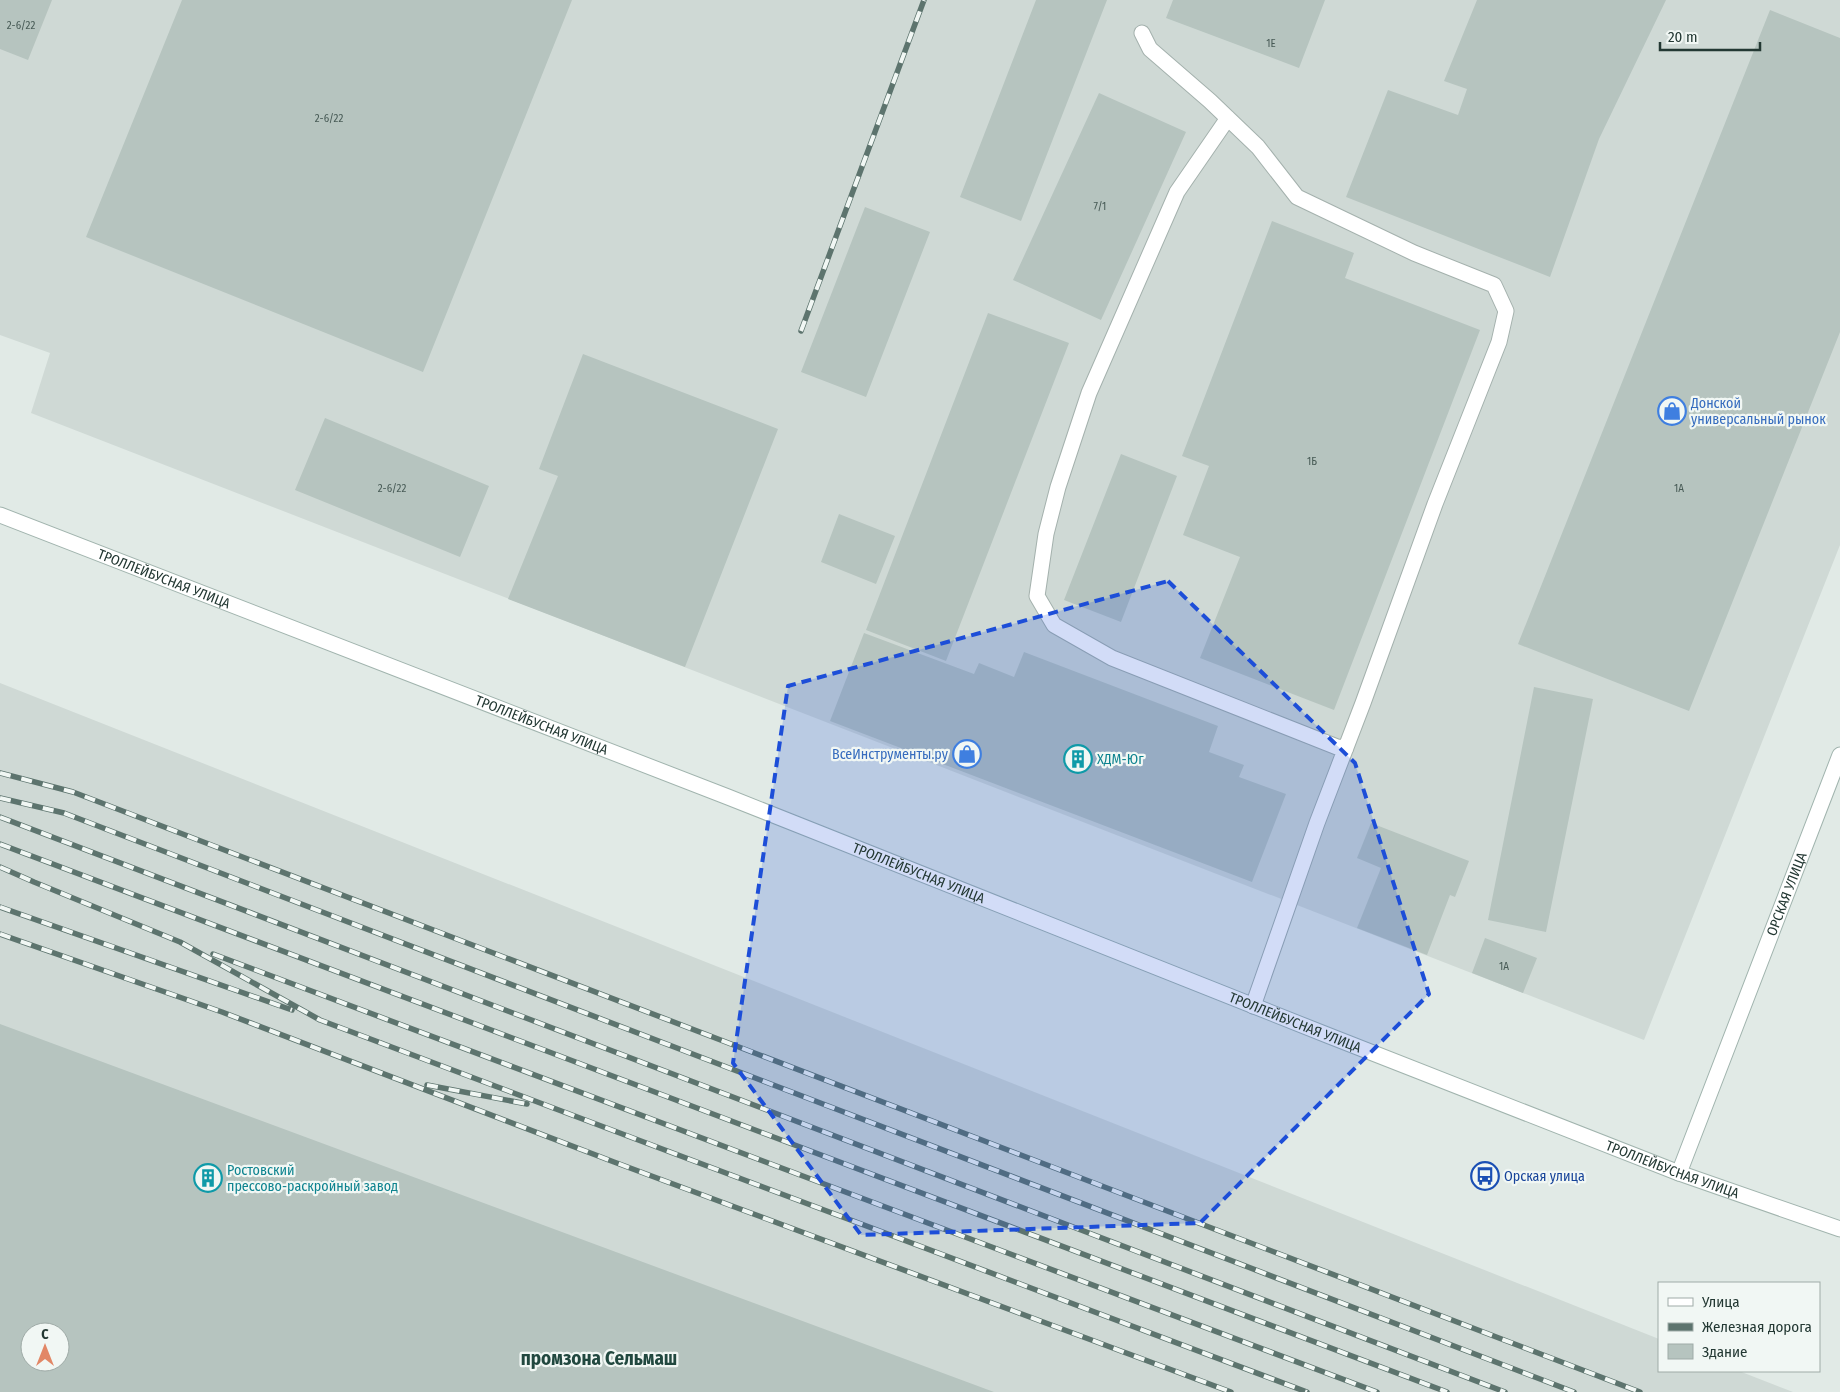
<svg xmlns="http://www.w3.org/2000/svg" width="1840" height="1392" font-family="'Fira Sans Condensed',sans-serif">
	<style>
		.built { fill: #cfd9d5; fill-rule: evenodd }
		.building { fill: #b6c4bf; fill-rule: evenodd }
		.lines { fill: none; stroke-linecap: round; stroke-linejoin: round }
		.lane-casing { stroke: #a4b1ad; stroke-width: 17 }
		.secondary-casing { stroke: #a1b4ae; stroke-width: 17 }
		.lane { stroke: #fff; stroke-width: 15 }
		.secondary { stroke: #fff; stroke-width: 15 }
		.rail-casing { stroke: #5d746e; stroke-width: 5.5 }
		.rail { stroke: #f1f7f4; stroke-width: 4; stroke-dasharray: 11; stroke-linecap: butt }
		.marked { fill: #1d4ed8; fill-opacity: 0.2; stroke: #1d4ed8; stroke-width: 4; stroke-dasharray: 10 6; stroke-linejoin: round }
		.labels { text-anchor: middle; dominant-baseline: central; stroke-width: 4.5; stroke-linejoin: round; paint-order: stroke }
		.number-label { font-size: 11px; fill: #485b56 }
		.shop-label { font-size: 14px; fill: #366cbe; stroke: #f1f7f4; text-anchor: start }
		.street-label { font-size: 14px; fill: #233833; stroke: #f1f7f4 }
		.culture-label { font-size: 14px; fill: #0d838f; stroke: #f1f7f4; text-anchor: start }
		.transit-label { font-size: 14px; fill: #164399; stroke: #f1f7f4; text-anchor: start }
		.district-label { font-size: 19px; font-weight: bold; fill: #21483f; stroke: #f1f7f4 }
	</style>
	<rect width="100%" height="100%" fill="#e1eae6"/>
	<path class="built" d="M0 0H1840V545L1644 1040 31 413 50 353 0 335Z
		M0 683 1659 1339V1371H1739L1793 1392H0ZM30 1332H60V1362H30Z"/>
	<path class="building" d="M0 0H52L28 60 0 49Z
		M182 0H572L423 372 86 237Z
		M1036 0H1107L1021 221 960 197Z
		M1173 0H1325L1299 68 1166 18Z
		M1477 0H1666L1599 139 1550 277 1346 197 1388 90 1458 115 1467 89 1444 81Z
		M1770 10 1840 38V332L1689 711 1518 644Z
		M1099 93 1186 132 1101 320 1013 280Z
		M865 207 930 232 866 397 801 372Z
		M1272 221 1354 253 1345 278 1480 330 1334 710 1200 658 1240 557 1183 535 1209 466 1182 456Z
		M988 313 1069 343 946 661 866 630Z
		M583 354 778 429 685 667 508 599 558 476 539 469Z
		M325 418 489 486 460 557 295 490Z
		M1121 454 1177 476 1121 622 1064 600Z
		M839 514 895 536 876 584 821 562Z
		M864 633 974 674 979 663 1014 677 1024 652 1218 726 1209 752 1244 765 1239 777 1286 794 1252 882 830 721Z
		M1534 687 1593 699 1546 932 1488 920Z
		M1371 823 1469 861 1455 897 1450 895 1427 955 1357 928 1381 868 1357 858Z
		M1485 938 1537 958 1523 993 1472 973Z
		M0 1024 994 1392H0ZM30 1332H60V1362H30Z"/>
	<g class="lines">
		<defs>
			<path id="lane" d="M1142 33 1150 49 1210 101 1258 147 1297 197 1414 253 1494 285 1506 311 1499 342 1435 504 1363 703 1317 823 1253 1006
				M1228 118 1177 192 1089 393 1058 487 1046 534 1037 596 1054 625 1112 658 1337 747 1346 748"/>
			<g id="secondary">
				<path id="s1" d="M0 515 728 797 1327 1035 1679 1173 1840 1229"/>
				<path id="s2" d="M1679 1173 1840 755"/>
			</g>
		</defs>
		<use href="#lane" class="lane-casing"/>
		<use href="#secondary" class="secondary-casing"/>
		<use href="#lane" class="lane"/>
		<use href="#secondary" class="secondary"/>
		<defs>
			<path id="rail" d="M801 331 924 0
				M0 773 73 792 1640 1392
				M0 798 64 813 1574 1392
				M0 817 1505 1392
				M0 844 1447 1392
				M0 867 34 882 180 942 320 1020 1307 1392
				M0 907 292 1010
				M0 934 222 1012 614 1162 1231 1392
				M213 954 1377 1392
				M427 1085 527 1104"/>
		</defs>
		<use href="#rail" class="rail-casing"/>
		<use href="#rail" class="rail"/>
	</g>
	<path class="marked" d="M1168 581 1355 763 1429 994 1200 1223 861 1235 733 1063 788 686Z"/>
	<defs>
		<symbol id="shop-ring" viewBox="-11 -11 22 22"><circle r="9.5" fill="#f1f7f4" stroke="#3f7fe0" stroke-width="1.5"/><path d="M-5-2.5h2.3a2.7 3.5 0 0 1 5.4 0H5L5.5 6h-11ZM-1.5-2.5h3a1.5 2.3 0 0 0-3 0Z" fill="#3f7fe0"/></symbol>
		<symbol id="building-ring" viewBox="-11 -11 22 22"><circle r="9.5" fill="#f1f7f4" stroke="#0f9aa8" stroke-width="1.5"/><path d="M-4-6H4V6H1V3H-1V6H-4ZM-2.5-4.3h1.7v1.8h-1.7ZM.8-4.3h1.7v1.8H.8ZM-2.5-1h1.7V.8h-1.7ZM.8-1h1.7V.8H.8Z" fill="#0f9aa8"/></symbol>
		<symbol id="bus-ring" viewBox="-11 -11 22 22"><circle r="9.5" fill="#f1f7f4" stroke="#1a4fb4" stroke-width="1.5"/><path d="M-5-6H5V4H4V6H2V4H-2V6H-4V4H-5ZM-3.5-4V0h7V-4ZM-3.5 1.2v1.5H-2V1.2ZM2 1.2v1.5H3.5V1.2Z" fill="#1a4fb4"/></symbol>
	</defs>
	<g fill-rule="evenodd">
		<use href="#shop-ring" x="1656" y="395" width="32" height="32"/>
		<use href="#shop-ring" x="951" y="738" width="32" height="32"/>
		<use href="#building-ring" x="1062" y="743" width="32" height="32"/>
		<use href="#bus-ring" x="1469" y="1160" width="32" height="32"/>
		<use href="#building-ring" x="192" y="1162" width="32" height="32"/>
	</g>
	<g class="labels">
		<g class="number-label">
			<text x="21" y="25">2-6/22</text>
			<text x="1271" y="43">1Е</text>
			<text x="329" y="118">2-6/22</text>
			<text x="1100" y="206">7/1</text>
			<text x="1312" y="461">1Б</text>
			<text x="392" y="488">2-6/22</text>
			<text x="1679" y="488">1А</text>
			<text x="1504" y="966">1А</text>
		</g>
		<g class="shop-label">
			<text x="1691" y="403">Донской<tspan x="1691" dy="16">универсальный рынок</tspan></text>
			<text x="948" y="754" text-anchor="end">ВсеИнструменты.ру</text>
		</g>
		<g class="street-label">
			<text stroke="none"><textPath href="#s1" startOffset="176">ТРОЛЛЕЙБУСНАЯ УЛИЦА</textPath></text>
			<text stroke="none"><textPath href="#s1" startOffset="581">ТРОЛЛЕЙБУСНАЯ УЛИЦА</textPath></text>
			<text stroke="none"><textPath href="#s1" startOffset="986">ТРОЛЛЕЙБУСНАЯ УЛИЦА</textPath></text>
			<text stroke="none"><textPath href="#s2" startOffset="299">ОРСКАЯ УЛИЦА</textPath></text>
			<text stroke="none"><textPath href="#s1" startOffset="1391">ТРОЛЛЕЙБУСНАЯ УЛИЦА</textPath></text>
			<text stroke="none"><textPath href="#s1" startOffset="1796">ТРОЛЛЕЙБУСНАЯ УЛИЦА</textPath></text>
		</g>
		<g class="culture-label">
			<text x="1097" y="759">ХДМ-Юг</text>
			<text x="227" y="1170">Ростовский<tspan x="227" dy="16">прессово-раскройный завод</tspan></text>
		</g>
		<g class="transit-label">
			<text x="1504" y="1176">Орская улица</text>
		</g>
		<g class="district-label">
			<text x="599" y="1358">промзона Сельмаш</text>
		</g>
	</g>
	<rect x="1658" y="1282" width="162" height="90" fill="#f1f7f4" stroke="#9faba7"/>
	<rect x="1668" y="1298" width="25" height="8" fill="#ffffff" stroke="#9faba7"/>
	<text x="1702" y="1307" font-size="15" fill="#233833">Улица</text>
	<rect x="1668" y="1323" width="25" height="8" fill="#5d746e" stroke="#9faba7"/>
	<text x="1702" y="1332" font-size="15" fill="#233833">Железная дорога</text>
	<rect x="1668" y="1344" width="25" height="15" fill="#b6c4bf" stroke="#9faba7"/>
	<text x="1702" y="1357" font-size="15" fill="#233833">Здание</text>
	<g transform="translate(45 1347)"><circle r="24" fill="#f1f7f4" stroke="#9faba7"/>
	<path d="M0-4L9 19L0 12L-9 19Z" fill="#e28766"/>
	<text y="-8" font-size="14" font-weight="bold" text-anchor="middle" fill="#233833">С</text>
	</g>
	<path d="M1660 42v8h100v-8" fill="none" stroke="#233833" stroke-width="2.5"/>
	<text x="1668" y="42" font-size="15" fill="#233833" stroke="#f1f7f4" stroke-width="4" paint-order="stroke">20 m</text>
</svg>
